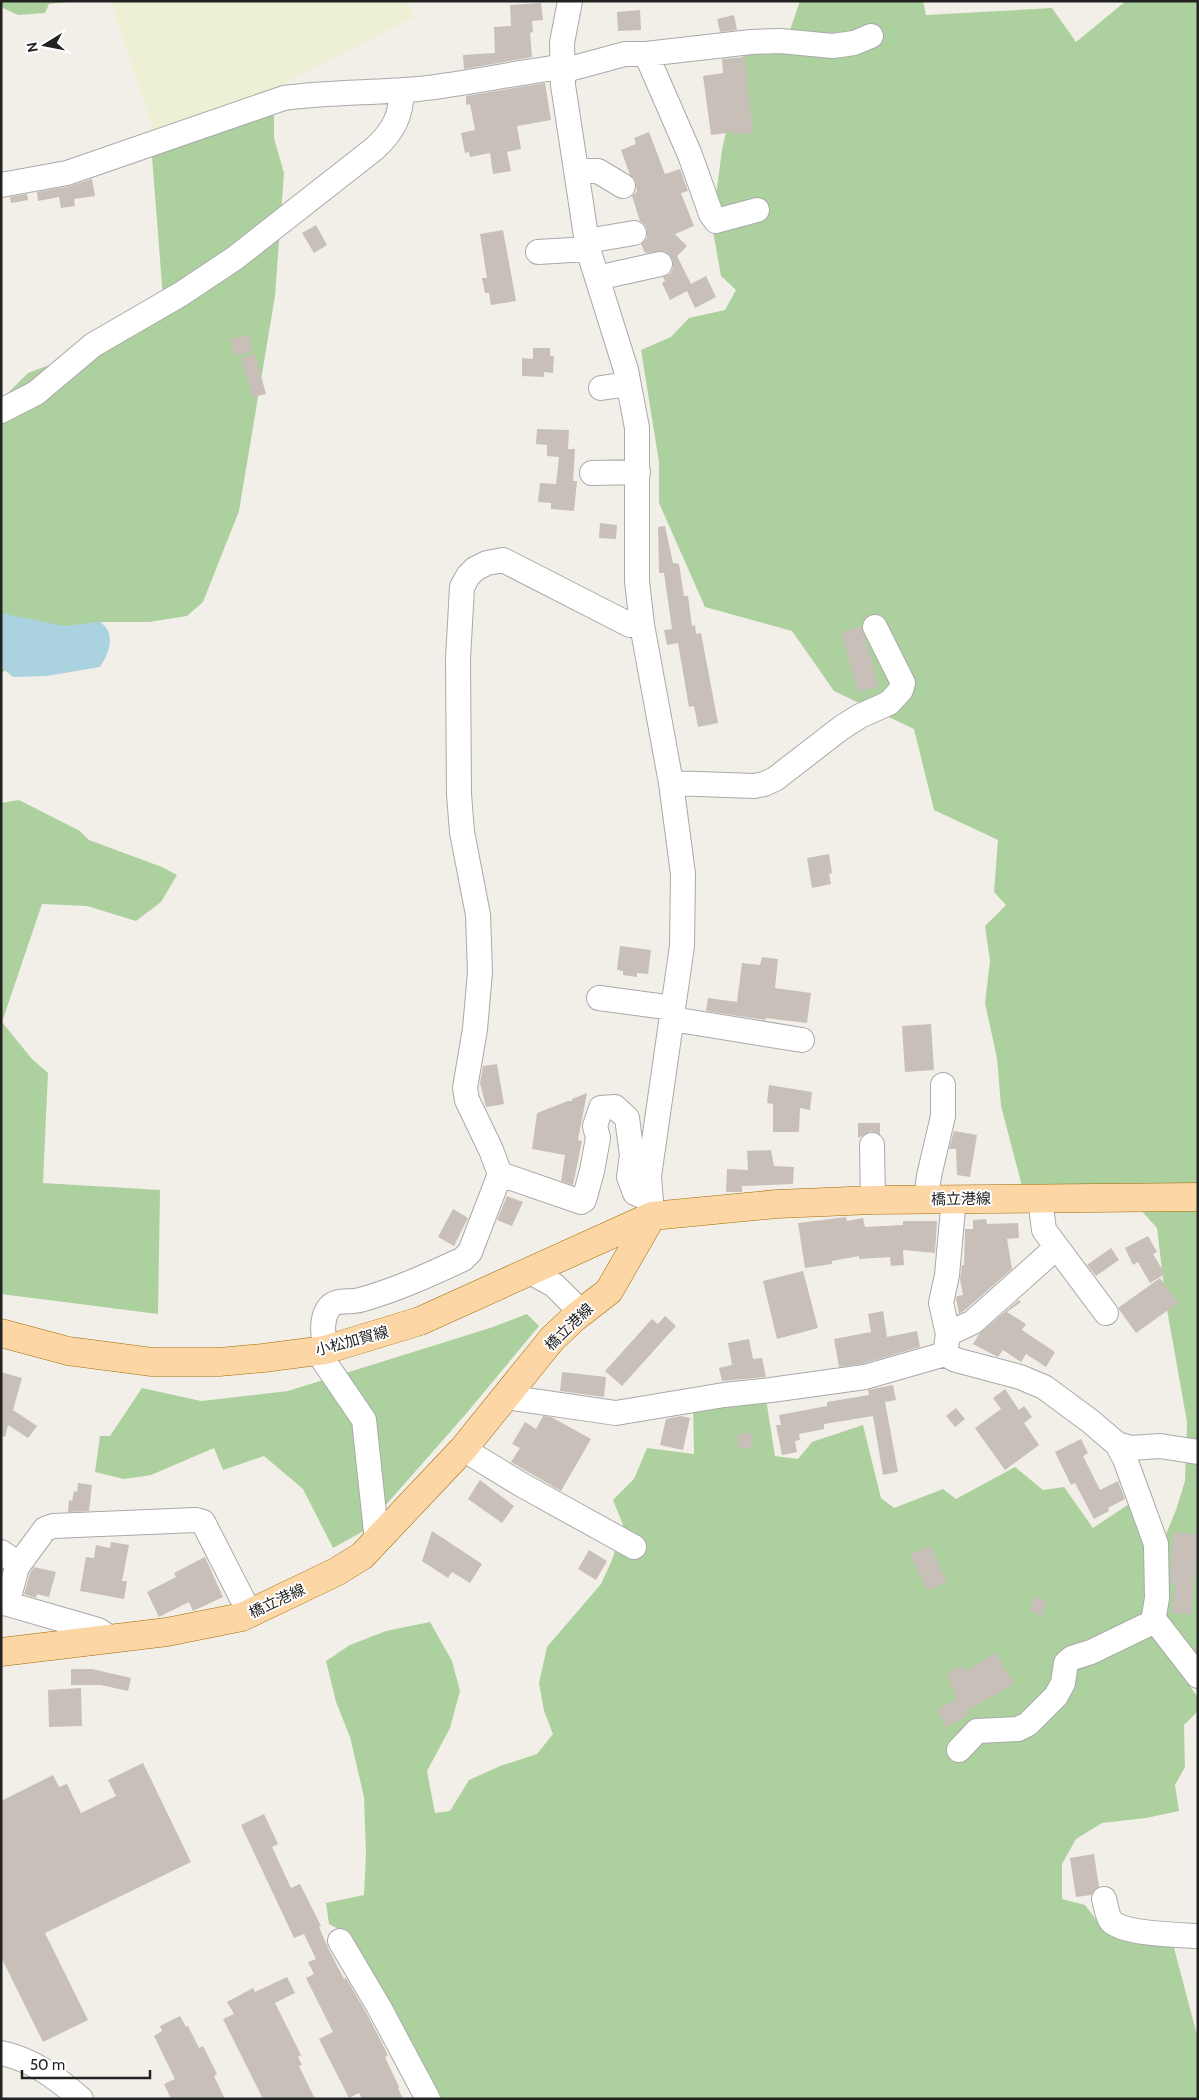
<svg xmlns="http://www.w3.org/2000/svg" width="1199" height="2100" font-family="Cabin,'Noto Sans JP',sans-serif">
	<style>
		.farmland { fill: #eef0d5 }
		.forest { fill: #add19e }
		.water { fill: #aad3df }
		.building { fill: #c7bfb8 }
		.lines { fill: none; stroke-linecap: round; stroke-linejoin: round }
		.minor-casing { stroke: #a9a9a9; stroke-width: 26 }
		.major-casing { stroke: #a06b00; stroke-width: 29 }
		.minor { stroke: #fff; stroke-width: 24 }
		.major { stroke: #fcd6a4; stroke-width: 28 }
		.labels { text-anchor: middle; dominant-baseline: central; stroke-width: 4; stroke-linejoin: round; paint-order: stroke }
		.street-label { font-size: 15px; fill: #222; stroke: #fff }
	</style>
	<rect width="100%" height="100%" fill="#f2efe9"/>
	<path class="farmland" d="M111 1H405L414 17 232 110 155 137Z"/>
	<path class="forest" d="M1 1H75L49 4 45 13 18 15 1 7Z
		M800 1H923L926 15 1052 8 1076 42 1126 1H1198V1658L1163 1612 1160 1549 1176 1510 1185 1481 1187 1422 1166 1304 1157 1228 1119 1186H1022L1001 1106 997 1058 985 1003 990 961 985 926 1006 905 994 892 998 840 934 810 914 729 834 691 792 631 705 607 659 503V462L641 350 671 337 689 318 725 310 736 290 721 276 712 225 722 150 745 47H784Z
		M274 107V138L284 173 275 296 239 511 203 602 187 616 149 622H103L76 627 1 673V400L28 373 113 341 163 298 151 144Z
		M19 800 80 831 89 840 162 867 177 875 161 902 136 921 87 906 42 904 2 1022 32 1059 48 1073 43 1183 160 1190 158 1314 1 1294V803Z
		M527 1314 539 1326 465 1415 362 1532 333 1548 303 1489 264 1456 223 1470 214 1448 151 1475 124 1479 95 1472 100 1436H110L142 1388 201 1401 288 1391 490 1328Z
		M766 1399 775 1456 798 1459 812 1442 863 1425 881 1498 894 1508 943 1489 956 1499 1015 1467 1043 1490 1064 1487 1093 1528 1129 1504 1144 1545 1152 1630 1198 1698V1711L1184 1725 1185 1767 1175 1785 1179 1811 1146 1818 1102 1823 1076 1839 1062 1864V1899L1085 1905 1104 1930 1173 1944 1198 2039V2099H431L340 1930 329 1924 326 1903 364 1895 366 1853 364 1797 350 1737 336 1702 326 1661 350 1645 386 1631 430 1622 452 1661 460 1691 450 1728 427 1771 435 1813 450 1811 469 1780 500 1766 537 1754 553 1734 544 1711 539 1683 547 1647 601 1584 612 1560 623 1525 613 1500 634 1479 647 1448 694 1454 693 1406Z"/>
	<path class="water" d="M1 613 64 626 100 622C117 633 109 654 100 667L47 676 13 677 1 667Z"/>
	<path class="building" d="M541 3 543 20 532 21 533 32 530 33 532 57 464 69 463 55 495 53 494 27 511 26 510 5Z
		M640 10 641 30 618 31 617 12Z
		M734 15 737 30 720 32 717 19Z
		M745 57 753 133 734 135V132L711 135 703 76 723 73 722 59Z
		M545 83 551 120 517 126 521 149 507 152 511 171 493 174 490 153 470 157 469 152 465 153 461 133 475 130 470 104 466 105V96Z
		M649 132 665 174 680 169 688 191 681 193 694 226 675 234 687 246 677 256 691 284 706 276 716 297 695 308 687 291 670 300 662 283 665 281 663 277 670 274 673 268V262L670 255 664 251 645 253 641 244 647 238V230L645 225 640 221 632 196 637 191 635 180 630 175 621 150 636 144 634 138Z
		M92 179 95 196 74 199 75 206 61 208 59 197 38 201 37 192 70 186Z
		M27 194 28 200 11 203 10 197Z
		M316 225 327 245 314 253 302 233Z
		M503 230 516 301 491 305 489 293H485L482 278H487L480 234Z
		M249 335 253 351 235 356 230 339Z
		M533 348H550V356H554L553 373 544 372V377L522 376V358L533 359Z
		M255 354 266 394 252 397 241 358Z
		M537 429 569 430 568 449H575L573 481H577L574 511 551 509V503L538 502 540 483 556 484 559 457 547 456V445L536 444Z
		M600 523 617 525 616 539 599 538Z
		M665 526 673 563 679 564 684 596H688L692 626 695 625 696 634 701 633 718 723 698 727 694 706 689 707 678 643 667 645 664 630 672 629 664 573H659L658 527Z
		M861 627 879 686 858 692 841 632Z
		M829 854 832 873 829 874 831 884 812 888 807 858Z
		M620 946 651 950 648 974 637 973V977L623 975V971L617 970Z
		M762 957 778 959 775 988 811 993 807 1023 766 1018 765 1020 706 1011 708 998 737 1002 742 963 760 965Z
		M931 1024 934 1070 905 1072 902 1026Z
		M497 1064 504 1104 486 1107 480 1083 483 1066Z
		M769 1085 812 1092 810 1110 800 1108 799 1132H773V1104L767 1103Z
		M587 1093 578 1140 582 1141 573 1185 561 1181 565 1155 532 1149 537 1113 568 1101H572V1099Z
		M858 1123H880V1135L871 1131 858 1138Z
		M954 1131 977 1135 970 1177 957 1175 956 1149H949Z
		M771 1150 774 1166 794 1167 793 1184 742 1186V1192H726L727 1169 748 1170 747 1151Z
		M507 1196 523 1202 512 1226 497 1220Z
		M453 1209 468 1218 454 1246 438 1237Z
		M846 1217 847 1221 863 1218 865 1227 903 1225V1221H937L935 1253 903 1250 904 1265 891 1266 890 1257 859 1259V1256L832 1261V1264L805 1268 798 1223Z
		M986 1219 987 1224 1018 1223 1019 1238 1007 1239 1012 1269 965 1310 959 1314 956 1298 957 1296 963 1295 960 1279 962 1265H964L965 1229H973V1220Z
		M1148 1236 1157 1252 1153 1254 1165 1274 1150 1283 1138 1262 1133 1265 1125 1248Z
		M1111 1248 1119 1260 1096 1276 1087 1265Z
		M803 1271 818 1328 777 1339 763 1281Z
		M1160 1278 1178 1303 1136 1333 1118 1308Z
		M1019 1300 1021 1302 1007 1312 1026 1324 1022 1330 1055 1352 1046 1367 1026 1354 1021 1362 1003 1350 998 1357 973 1344 979 1334Z
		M883 1311 887 1337 917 1331 920 1347 862 1364 839 1367 834 1339 871 1332 868 1314Z
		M665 1316 676 1326 622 1386 605 1371 652 1319 658 1324Z
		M749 1339 753 1359 762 1358 766 1377 722 1381 719 1368 732 1365 728 1343Z
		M1 1372 22 1378 13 1410 37 1426 28 1438 8 1425 5 1437 1 1436Z
		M562 1372 606 1377 604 1397 560 1391Z
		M893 1385 896 1400 885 1402 898 1472 883 1475 873 1416 824 1424V1429L799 1434 800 1440 795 1441 797 1452 782 1455 776 1425H781L779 1415 827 1406V1402L869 1395 868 1390Z
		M1005 1389 1019 1410 1024 1406 1032 1417 1024 1423 1039 1445 1005 1470 975 1428 1001 1409 993 1398Z
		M956 1408 965 1419 955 1427 946 1416Z
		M543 1416 551 1417 591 1439 561 1491 511 1462 520 1448 512 1444 525 1422 536 1429Z
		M681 1416 690 1418 683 1450 660 1445 666 1419Z
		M751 1432 753 1447 739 1449 737 1435Z
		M1081 1439 1088 1453 1083 1456 1100 1490 1118 1481 1125 1499 1108 1508 1109 1511 1094 1519 1075 1483 1071 1485 1055 1452Z
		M480 1480 514 1506 502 1523 468 1499Z
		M78 1483 92 1485 89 1511 68 1512 69 1500 72 1501 74 1491 77 1492Z
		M432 1531 482 1564 470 1583 452 1572 448 1578 422 1561Z
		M1173 1532 1198 1534V1561L1196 1560 1191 1615 1172 1613 1175 1583H1170Z
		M111 1542 129 1545 122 1581H127L124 1599 80 1591 86 1557 94 1558 96 1545 110 1548Z
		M930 1545 947 1582 927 1591 910 1555Z
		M589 1550 607 1561 596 1580 578 1569Z
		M205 1557 223 1597 193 1611 189 1602 159 1617 147 1592 176 1577 174 1573Z
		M34 1567 56 1572 49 1597 37 1594 36 1598 24 1594 30 1573Z
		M1034 1596 1047 1601 1042 1616 1029 1611Z
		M996 1653 1014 1684 966 1711 969 1715 946 1727 937 1710 957 1699 946 1673 963 1666 965 1671Z
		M71 1669H92L131 1678 128 1691 101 1685H71Z
		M81 1688 82 1726 49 1727 48 1690Z
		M143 1763 191 1862 45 1933 88 2020 43 2042 1 1957V1801L53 1775 59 1787 67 1784 81 1813 116 1796 108 1780Z
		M264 1814 278 1844 272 1847 291 1888 300 1884 321 1926 319 1927 328 1948 344 1979 346 1978 367 2014 388 2055 385 2057 399 2087 398 2088 403 2099H362L359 2093 349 2098 319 2039 333 2032 306 1978 314 1974 308 1962 316 1959 304 1934 294 1938 241 1825Z
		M1094 1854 1099 1887 1091 1895 1076 1897 1070 1858Z
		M287 1977 295 1993 275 2003 301 2055 298 2057 302 2065 299 2066 315 2099H263L223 2019 234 2014 227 2002 253 1988 255 1992Z
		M180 2016 186 2027 188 2026 199 2048 203 2046 217 2074 214 2076 225 2099H171L164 2084 175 2079 154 2036 162 2031 160 2026Z"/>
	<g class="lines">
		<defs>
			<path id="minor" d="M570 1 562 43 563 85 588 249 626 370 637 428V581L642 625 671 783 683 874 682 946 649 1176 652 1216
				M646 54 690 155 711 214 716 221 757 210
				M562 71 625 54H646L751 42 780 41 833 46 854 43 871 36
				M576 171H598L623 186
				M1 185 67 173 284 98C328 92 373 93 418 89 466 84 513 73 562 67
				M587 241 634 233
				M538 252 588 249
				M597 278 660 264
				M601 388 628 384
				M1 411 36 393 93 345 181 294 235 258 374 149C394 131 401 116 402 90
				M592 473 638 472
				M671 783 754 786 764 784 775 779 841 728 860 716 889 703 901 690 903 683 875 627
				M599 998 673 1008
				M672 1019 802 1040
				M872 1145 873 1200
				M500 1174 581 1202 584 1200 592 1171 598 1138 595 1126 601 1108 615 1107 627 1118 632 1155 629 1177 635 1193 651 1200
				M1040 1198 1044 1230 1106 1313
				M926 1199 929 1176 943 1116V1085
				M530 1272 554 1285 574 1305 573 1319
				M948 1334 973 1322 1056 1248
				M325 1350C324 1336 320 1322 328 1309 335 1298 349 1303 360 1300 396 1290 429 1275 463 1259L470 1252 500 1174 491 1150 467 1100 465 1088 475 1029 480 972 478 915 462 832 459 794 458 659 462 587 468 576 475 569 487 563 503 560 630 625H642
				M317 1351 364 1420 377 1541
				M945 1354 956 1360 1020 1377 1044 1387 1090 1421 1117 1444 1125 1459 1156 1544 1157 1598 1153 1622 1091 1652 1072 1658 1066 1663 1063 1683 1056 1696 1028 1724 1018 1729 977 1731 959 1750
				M945 1354 948 1334 941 1303 947 1275 954 1198
				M506 1397 616 1413 724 1395 771 1390 865 1377 945 1354
				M1117 1444 1131 1448 1160 1446 1198 1452
				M463 1449 522 1485 634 1547
				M1 1552 19 1564
				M1 1602 98 1630 112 1639
				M7 1604 17 1567 45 1529 53 1526 196 1520 203 1522 250 1614
				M1153 1618 1198 1676
				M1104 1899C1106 1905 1107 1916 1111 1921 1123 1934 1179 1935 1198 1936
				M340 1941 379 2007 428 2099
				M1 2053C32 2059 58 2079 81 2099"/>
			<path id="major" d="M1 1333 68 1351 152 1362H219L263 1358 325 1350 420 1321 652 1216 777 1204 873 1200 1198 1197
				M1 1652 167 1632 242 1617 336 1572 362 1556 463 1449 552 1339 573 1319 609 1291 652 1216"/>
		</defs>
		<use href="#minor" class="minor-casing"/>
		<use href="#major" class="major-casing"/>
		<use href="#minor" class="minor"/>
		<use href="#major" class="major"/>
	</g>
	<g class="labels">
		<g class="street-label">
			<text transform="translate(961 1199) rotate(-1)">橋立港線</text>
			<text transform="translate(569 1327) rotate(-44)">橋立港線</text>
			<text transform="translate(352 1341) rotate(-15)">小松加賀線</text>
			<text transform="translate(277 1601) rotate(-25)">橋立港線</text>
		</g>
	</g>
	<rect width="1199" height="2100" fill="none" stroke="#222222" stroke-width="5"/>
	<g transform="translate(45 45) rotate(260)" stroke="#ffffff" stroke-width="4" paint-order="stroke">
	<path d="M0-4L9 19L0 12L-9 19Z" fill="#222222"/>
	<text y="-8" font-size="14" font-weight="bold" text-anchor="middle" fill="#222222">N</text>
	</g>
	<path d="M22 2070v8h128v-8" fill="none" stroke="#222222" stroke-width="2.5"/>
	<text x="30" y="2070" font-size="15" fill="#222222" stroke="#ffffff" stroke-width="4" paint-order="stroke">50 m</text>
</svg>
